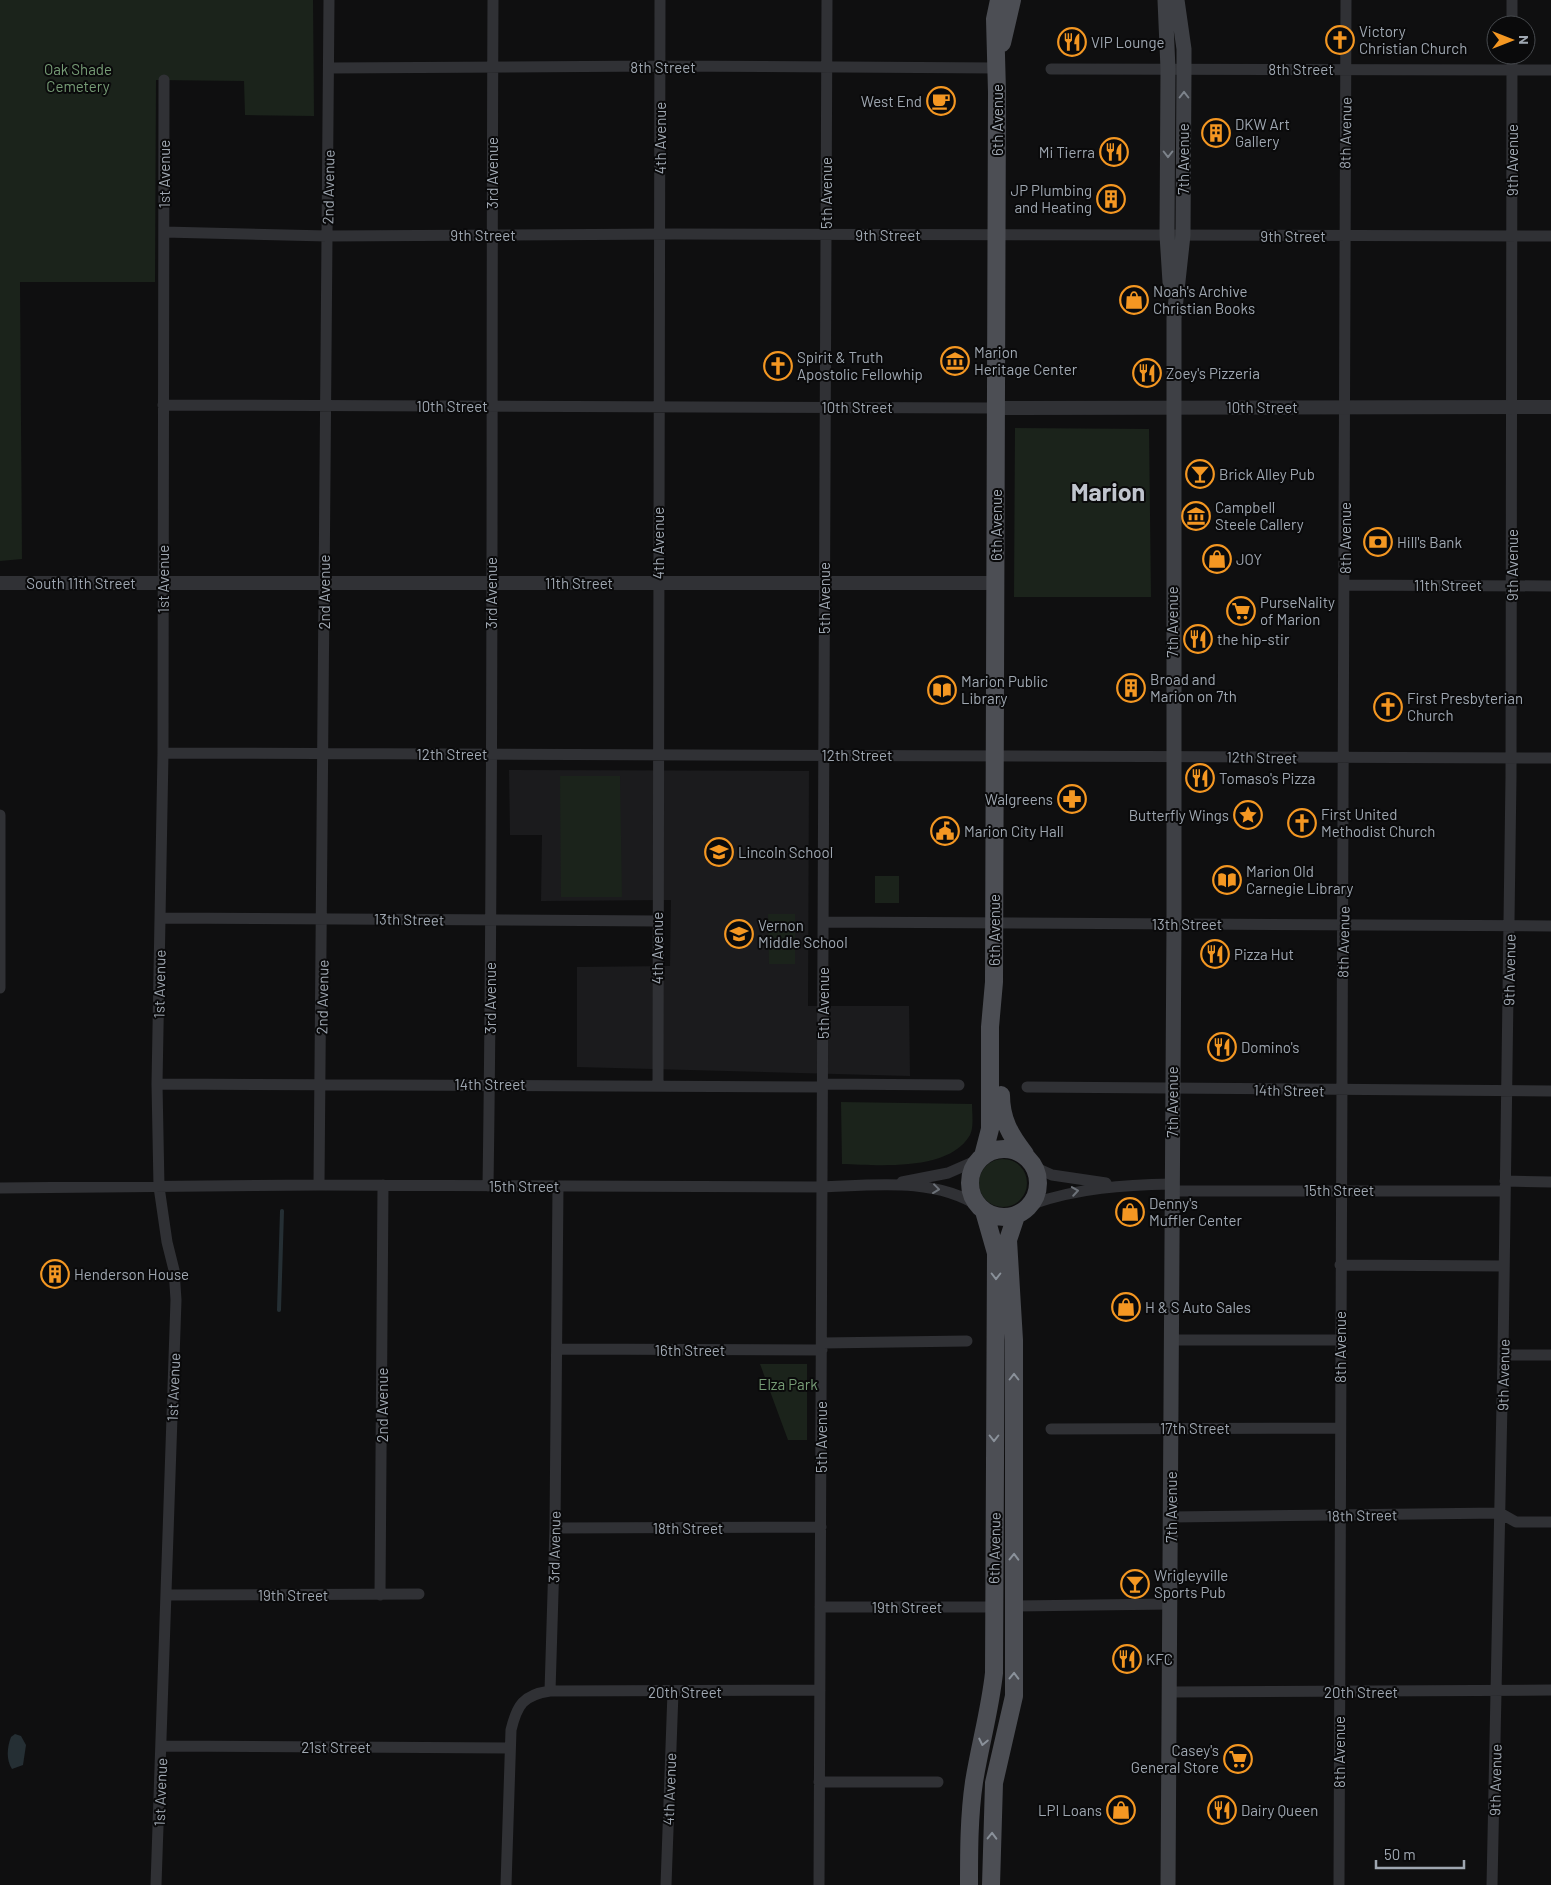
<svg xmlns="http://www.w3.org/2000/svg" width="1551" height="1885" font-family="Barlow,sans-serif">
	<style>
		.built { fill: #1b1b1d }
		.green { fill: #1b231b }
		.water { fill: #252f34 }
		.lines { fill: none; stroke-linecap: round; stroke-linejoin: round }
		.stream { stroke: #252f34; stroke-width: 4 }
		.minor { stroke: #303135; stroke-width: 11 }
		.tertiary { stroke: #303135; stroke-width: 14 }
		.secondary { stroke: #3e4045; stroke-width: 15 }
		.primary { stroke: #4c4e54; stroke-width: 18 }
		.oneway { stroke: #7d838b }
		.oneway2 { stroke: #6d7279 }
		.oneway3 { stroke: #8a919a }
		.labels { text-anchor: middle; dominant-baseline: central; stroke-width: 4; stroke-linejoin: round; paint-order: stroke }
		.poi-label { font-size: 15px; fill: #9fa7b1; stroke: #0a0a0b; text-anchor: start }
		.street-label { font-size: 15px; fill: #9fa7b1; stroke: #0a0a0b }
		.park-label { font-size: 15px; fill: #779d76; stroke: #0a0a0b }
		.town-label { font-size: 25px; font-weight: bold; fill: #c0c5ce; stroke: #0a0a0b }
	</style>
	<rect width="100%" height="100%" fill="#0f0f10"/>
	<path class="built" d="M509 770 809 771 808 1006H909L910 1076 577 1067V967L670 966 671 900 541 901 542 835H510Z"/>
	<path class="green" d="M0 0H313L314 116 245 115 244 81 156 80 155 282H20L22 559 0 561Z
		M1015 428 1149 429 1151 597H1014Z
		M560 776H620L622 897H561Z
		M875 876H899V903H875Z
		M768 914H795V964H769Z
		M841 1102 972 1104C972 1113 974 1127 970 1135 949 1172 878 1165 842 1164Z
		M979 1183a24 24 0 1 1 48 0a24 24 0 1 1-48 0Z
		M760 1364H807V1440H788Z"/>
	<path class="water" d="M15 1734 21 1736 26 1745 23 1765 12 1769C6 1760 7 1747 11 1737Z"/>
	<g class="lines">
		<path class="stream" d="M279 1310 282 1211"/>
		<path class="minor" d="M1512 25V0
			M329 68 660 66 997 68
			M1051 69 1551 70
			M164 232 327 236 675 234 1551 236
			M163 405 995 408
			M1344 585 1551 586
			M163 753 1551 758
			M0 815V988
			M160 918 657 921
			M823 922 1551 926
			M157 1084 822 1087
			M823 1084 959 1085
			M658 1086 660 0
			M1027 1087 1551 1091
			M1034 1167 1052 1175 1106 1183
			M1505 1181 1551 1182
			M902 1182 948 1173 980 1159
			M319 1185 329 0
			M488 1186C494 790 491 395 493 0
			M0 1188 319 1185 823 1187C874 1185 935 1177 980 1207
			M1172 1191H1505
			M1032 1204C1078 1188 1124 1185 1172 1184
			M1340 1265 1504 1266
			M1171 1340H1340
			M822 1343 967 1341
			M557 1349 822 1350
			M1503 1355H1551
			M1051 1429 1339 1428
			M1171 1517 1500 1513 1516 1522H1551
			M555 1528 821 1527
			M166 1595 419 1594
			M380 1595 383 1185
			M1013 1606 1171 1604
			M820 1607H993
			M550 1691 820 1690
			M1170 1692 1551 1690
			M162 1746 510 1748
			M819 1782H938
			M156 1885 176 1300 174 1270 167 1242 159 1187 157 1084 163 753 164 80
			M506 1885 511 1730C517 1705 523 1695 550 1691L555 1528 558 1186
			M666 1885 673 1692
			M819 1885 827 0
			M1339 1885 1346 0
			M1492 1885 1503 1355 1511 777 1512 55"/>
		<path class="tertiary" d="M995 408 1551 407
			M0 583H996"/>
		<path class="secondary" d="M1165 0 1168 69 1167 235 1170 282
			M1168 1885 1174 924V318L1183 235 1184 69V49L1177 0"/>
		<path class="primary" d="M1002 43 1012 0
			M1001 1095C1001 1119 1010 1135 1025 1154
			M970 1183a34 34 0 1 1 68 0a34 34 0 1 1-68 0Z
			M983 1156 990 1129V1027L994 982 997 92 995 19 999 0
			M969 1885C969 1851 969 1816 974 1782 980 1745 990 1710 994 1673L996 1253 984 1211
			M991 1885 994 1783 1014 1696V1340L1008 1240 1016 1216"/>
	</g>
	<defs><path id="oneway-chevron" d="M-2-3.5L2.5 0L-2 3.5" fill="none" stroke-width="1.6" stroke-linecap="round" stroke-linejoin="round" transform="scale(1.25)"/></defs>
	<g class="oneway">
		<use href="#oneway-chevron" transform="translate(1184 95) rotate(-90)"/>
		<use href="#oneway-chevron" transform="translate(1168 154) rotate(90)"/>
	</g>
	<g class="oneway2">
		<use href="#oneway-chevron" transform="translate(936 1189) rotate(7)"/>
		<use href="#oneway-chevron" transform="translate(1075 1191) rotate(-9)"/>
	</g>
	<g class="oneway3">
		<use href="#oneway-chevron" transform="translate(996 1276) rotate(90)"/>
		<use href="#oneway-chevron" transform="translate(1014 1377) rotate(-90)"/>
		<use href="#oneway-chevron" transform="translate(994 1438) rotate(90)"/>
		<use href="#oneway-chevron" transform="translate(1014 1557) rotate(-89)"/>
		<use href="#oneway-chevron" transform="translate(1014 1676) rotate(-89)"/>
		<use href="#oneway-chevron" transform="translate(983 1742) rotate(102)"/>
		<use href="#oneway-chevron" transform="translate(992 1836) rotate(-89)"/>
	</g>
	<defs>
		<symbol id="church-ring" viewBox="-11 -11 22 22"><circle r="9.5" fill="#0a0a0b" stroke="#f49722" stroke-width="1.5"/><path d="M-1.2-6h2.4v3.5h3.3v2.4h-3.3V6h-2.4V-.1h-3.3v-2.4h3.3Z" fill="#f49722"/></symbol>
		<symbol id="restaurant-ring" viewBox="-11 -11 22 22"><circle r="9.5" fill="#0a0a0b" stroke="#f49722" stroke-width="1.5"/><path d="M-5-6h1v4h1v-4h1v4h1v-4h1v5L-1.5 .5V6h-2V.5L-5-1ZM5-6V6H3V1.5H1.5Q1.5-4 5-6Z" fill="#f49722"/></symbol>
		<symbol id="cafe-ring" viewBox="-11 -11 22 22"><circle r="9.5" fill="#0a0a0b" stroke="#f49722" stroke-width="1.5"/><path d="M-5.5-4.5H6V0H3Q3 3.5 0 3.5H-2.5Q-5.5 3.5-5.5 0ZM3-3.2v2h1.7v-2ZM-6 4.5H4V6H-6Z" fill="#f49722"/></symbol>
		<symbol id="building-ring" viewBox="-11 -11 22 22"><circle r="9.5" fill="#0a0a0b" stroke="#f49722" stroke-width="1.5"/><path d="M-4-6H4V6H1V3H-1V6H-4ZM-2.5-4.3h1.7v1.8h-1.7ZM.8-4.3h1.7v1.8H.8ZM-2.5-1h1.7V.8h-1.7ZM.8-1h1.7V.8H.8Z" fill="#f49722"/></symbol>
		<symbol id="shop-ring" viewBox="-11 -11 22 22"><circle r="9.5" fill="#0a0a0b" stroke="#f49722" stroke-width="1.5"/><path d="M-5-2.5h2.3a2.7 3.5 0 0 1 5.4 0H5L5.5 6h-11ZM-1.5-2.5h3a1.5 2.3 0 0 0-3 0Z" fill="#f49722"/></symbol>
		<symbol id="museum-ring" viewBox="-11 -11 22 22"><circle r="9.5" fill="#0a0a0b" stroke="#f49722" stroke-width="1.5"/><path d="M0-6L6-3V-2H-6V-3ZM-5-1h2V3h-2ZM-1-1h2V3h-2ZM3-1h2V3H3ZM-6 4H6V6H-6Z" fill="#f49722"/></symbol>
		<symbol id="bar-ring" viewBox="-11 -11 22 22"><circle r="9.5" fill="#0a0a0b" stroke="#f49722" stroke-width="1.5"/><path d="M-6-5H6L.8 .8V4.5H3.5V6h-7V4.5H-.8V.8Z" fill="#f49722"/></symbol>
		<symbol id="bank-ring" viewBox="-11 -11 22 22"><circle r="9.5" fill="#0a0a0b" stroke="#f49722" stroke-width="1.5"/><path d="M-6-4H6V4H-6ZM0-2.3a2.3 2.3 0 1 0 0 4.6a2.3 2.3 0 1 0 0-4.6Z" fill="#f49722"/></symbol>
		<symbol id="supermarket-ring" viewBox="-11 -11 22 22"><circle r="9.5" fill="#0a0a0b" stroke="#f49722" stroke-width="1.5"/><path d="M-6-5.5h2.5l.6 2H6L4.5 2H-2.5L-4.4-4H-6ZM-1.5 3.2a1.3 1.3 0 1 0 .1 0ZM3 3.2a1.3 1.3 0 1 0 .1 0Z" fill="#f49722"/></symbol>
		<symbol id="library-ring" viewBox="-11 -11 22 22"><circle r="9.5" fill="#0a0a0b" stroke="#f49722" stroke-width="1.5"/><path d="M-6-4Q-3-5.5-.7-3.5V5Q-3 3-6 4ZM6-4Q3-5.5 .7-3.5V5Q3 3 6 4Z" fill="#f49722"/></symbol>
		<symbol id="pharmacy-ring" viewBox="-11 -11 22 22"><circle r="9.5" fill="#0a0a0b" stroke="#f49722" stroke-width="1.5"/><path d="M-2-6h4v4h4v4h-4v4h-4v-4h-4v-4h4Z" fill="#f49722"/></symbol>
		<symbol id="sight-ring" viewBox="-11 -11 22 22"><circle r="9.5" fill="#0a0a0b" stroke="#f49722" stroke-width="1.5"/><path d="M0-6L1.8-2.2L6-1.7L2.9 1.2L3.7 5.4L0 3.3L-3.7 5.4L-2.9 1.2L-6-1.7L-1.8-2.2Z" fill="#f49722"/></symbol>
		<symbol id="civic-ring" viewBox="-11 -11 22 22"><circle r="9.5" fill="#0a0a0b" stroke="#f49722" stroke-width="1.5"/><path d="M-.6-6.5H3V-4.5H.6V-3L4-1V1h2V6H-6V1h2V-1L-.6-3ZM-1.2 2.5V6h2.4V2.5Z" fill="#f49722"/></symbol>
		<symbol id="school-ring" viewBox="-11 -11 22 22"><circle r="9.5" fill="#0a0a0b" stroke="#f49722" stroke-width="1.5"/><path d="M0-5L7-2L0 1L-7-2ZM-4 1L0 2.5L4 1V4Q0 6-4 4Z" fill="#f49722"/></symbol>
	</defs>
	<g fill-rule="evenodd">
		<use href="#church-ring" x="1324" y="24" width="32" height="32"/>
		<use href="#restaurant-ring" x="1056" y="26" width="32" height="32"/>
		<use href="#cafe-ring" x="925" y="85" width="32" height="32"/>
		<use href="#building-ring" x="1200" y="117" width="32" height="32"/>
		<use href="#restaurant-ring" x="1098" y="136" width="32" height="32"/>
		<use href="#building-ring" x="1095" y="183" width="32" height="32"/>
		<use href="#shop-ring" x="1118" y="284" width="32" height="32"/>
		<use href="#museum-ring" x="939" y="345" width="32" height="32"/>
		<use href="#church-ring" x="762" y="350" width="32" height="32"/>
		<use href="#restaurant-ring" x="1131" y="357" width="32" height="32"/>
		<use href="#bar-ring" x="1184" y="458" width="32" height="32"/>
		<use href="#museum-ring" x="1180" y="500" width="32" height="32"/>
		<use href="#bank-ring" x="1362" y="526" width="32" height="32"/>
		<use href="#shop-ring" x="1201" y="543" width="32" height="32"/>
		<use href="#supermarket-ring" x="1225" y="595" width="32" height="32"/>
		<use href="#restaurant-ring" x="1182" y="623" width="32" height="32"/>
		<use href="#building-ring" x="1115" y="672" width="32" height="32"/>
		<use href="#library-ring" x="926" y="674" width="32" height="32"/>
		<use href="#church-ring" x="1372" y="691" width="32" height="32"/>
		<use href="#restaurant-ring" x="1184" y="762" width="32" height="32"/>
		<use href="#pharmacy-ring" x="1056" y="783" width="32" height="32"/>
		<use href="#sight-ring" x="1232" y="799" width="32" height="32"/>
		<use href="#church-ring" x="1286" y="807" width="32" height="32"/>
		<use href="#civic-ring" x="929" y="815" width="32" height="32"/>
		<use href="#school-ring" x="703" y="836" width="32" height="32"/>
		<use href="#library-ring" x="1211" y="864" width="32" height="32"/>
		<use href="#school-ring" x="723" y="918" width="32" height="32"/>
		<use href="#restaurant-ring" x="1199" y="938" width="32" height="32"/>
		<use href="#restaurant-ring" x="1206" y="1031" width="32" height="32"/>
		<use href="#shop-ring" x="1114" y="1196" width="32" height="32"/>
		<use href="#building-ring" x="39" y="1258" width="32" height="32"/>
		<use href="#shop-ring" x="1110" y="1291" width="32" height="32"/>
		<use href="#bar-ring" x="1119" y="1568" width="32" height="32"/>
		<use href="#restaurant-ring" x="1111" y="1643" width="32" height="32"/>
		<use href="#supermarket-ring" x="1222" y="1743" width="32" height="32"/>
		<use href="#shop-ring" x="1105" y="1794" width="32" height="32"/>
		<use href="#restaurant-ring" x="1206" y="1794" width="32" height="32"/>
	</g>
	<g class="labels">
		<g class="poi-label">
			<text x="1359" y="31">Victory<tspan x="1359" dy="17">Christian Church</tspan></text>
			<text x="1091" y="42">VIP Lounge</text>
			<text x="922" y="101" text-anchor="end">West End</text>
			<text x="1235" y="124">DKW Art<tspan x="1235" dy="17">Gallery</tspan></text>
			<text x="1095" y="152" text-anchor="end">Mi Tierra</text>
			<text x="1092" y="190" text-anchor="end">JP Plumbing<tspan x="1092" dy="17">and Heating</tspan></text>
			<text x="1153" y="291">Noah's Archive<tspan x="1153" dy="17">Christian Books</tspan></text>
			<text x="974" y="352">Marion<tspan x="974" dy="17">Heritage Center</tspan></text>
			<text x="797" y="357">Spirit &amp; Truth<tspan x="797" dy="17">Apostolic Fellowhip</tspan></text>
			<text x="1166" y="373">Zoey's Pizzeria</text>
			<text x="1219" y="474">Brick Alley Pub</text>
			<text x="1215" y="507">Campbell<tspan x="1215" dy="17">Steele Callery</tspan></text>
			<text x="1397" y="542">Hill's Bank</text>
			<text x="1236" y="559">JOY</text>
			<text x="1260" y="602">PurseNality<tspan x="1260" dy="17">of Marion</tspan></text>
			<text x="1217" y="639">the hip-stir</text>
			<text x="1150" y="679">Broad and<tspan x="1150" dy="17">Marion on 7th</tspan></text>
			<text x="961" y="681">Marion Public<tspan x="961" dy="17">Library</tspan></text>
			<text x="1407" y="698">First Presbyterian<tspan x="1407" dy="17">Church</tspan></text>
			<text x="1219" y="778">Tomaso's Pizza</text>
			<text x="1053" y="799" text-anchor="end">Walgreens</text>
			<text x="1321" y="814">First United<tspan x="1321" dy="17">Methodist Church</tspan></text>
			<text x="1229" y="815" text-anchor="end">Butterfly Wings</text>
			<text x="964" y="831">Marion City Hall</text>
			<text x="738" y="852">Lincoln School</text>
			<text x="1246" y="871">Marion Old<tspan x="1246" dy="17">Carnegie Library</tspan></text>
			<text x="758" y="925">Vernon<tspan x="758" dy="17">Middle School</tspan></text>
			<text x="1234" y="954">Pizza Hut</text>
			<text x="1241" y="1047">Domino's</text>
			<text x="1149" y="1203">Denny's<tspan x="1149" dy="17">Muffler Center</tspan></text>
			<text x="74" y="1274">Henderson House</text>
			<text x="1145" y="1307">H &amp; S Auto Sales</text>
			<text x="1154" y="1575">Wrigleyville<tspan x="1154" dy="17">Sports Pub</tspan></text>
			<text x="1146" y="1659">KFC</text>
			<text x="1219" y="1750" text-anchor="end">Casey's<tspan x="1219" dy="17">General Store</tspan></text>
			<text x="1102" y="1810" text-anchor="end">LPI Loans</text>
			<text x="1241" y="1810">Dairy Queen</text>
		</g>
		<g class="street-label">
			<text x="663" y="67">8th Street</text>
			<text x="1301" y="69">8th Street</text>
			<text transform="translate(997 120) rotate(-90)">6th Avenue</text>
			<text transform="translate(1345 133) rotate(-89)">8th Avenue</text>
			<text transform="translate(660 138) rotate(-90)">4th Avenue</text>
			<text transform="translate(1183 159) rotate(-90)">7th Avenue</text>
			<text transform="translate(1512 160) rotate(-90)">9th Avenue</text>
			<text transform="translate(492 173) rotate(-90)">3rd Avenue</text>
			<text transform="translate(164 174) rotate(-90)">1st Avenue</text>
			<text transform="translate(328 187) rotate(-89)">2nd Avenue</text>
			<text transform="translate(826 193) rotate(-90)">5th Avenue</text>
			<text x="483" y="235">9th Street</text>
			<text x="888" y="235">9th Street</text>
			<text x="1293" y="236">9th Street</text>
			<text x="452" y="406">10th Street</text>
			<text x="857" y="407">10th Street</text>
			<text x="1262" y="407">10th Street</text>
			<text transform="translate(996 525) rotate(-90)">6th Avenue</text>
			<text transform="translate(1345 538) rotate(-90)">8th Avenue</text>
			<text transform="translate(658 543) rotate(-90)">4th Avenue</text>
			<text transform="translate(1512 565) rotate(-90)">9th Avenue</text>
			<text transform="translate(163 579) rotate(-90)">1st Avenue</text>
			<text x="81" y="583">South 11th Street</text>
			<text x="579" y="583">11th Street</text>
			<text x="1448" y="585">11th Street</text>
			<text transform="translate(324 592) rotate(-90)">2nd Avenue</text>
			<text transform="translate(491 593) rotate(-90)">3rd Avenue</text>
			<text transform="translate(824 598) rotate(-90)">5th Avenue</text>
			<text transform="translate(1172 622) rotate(-90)">7th Avenue</text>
			<text x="452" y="754">12th Street</text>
			<text x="857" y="755">12th Street</text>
			<text transform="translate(1262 757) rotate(1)">12th Street</text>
			<text transform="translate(409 919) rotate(1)">13th Street</text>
			<text x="1187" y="924">13th Street</text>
			<text transform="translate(994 930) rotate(-90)">6th Avenue</text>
			<text transform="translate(1343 942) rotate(-89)">8th Avenue</text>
			<text transform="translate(657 948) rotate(-90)">4th Avenue</text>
			<text transform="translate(1509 970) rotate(-89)">9th Avenue</text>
			<text transform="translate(159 984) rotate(-89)">1st Avenue</text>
			<text transform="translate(322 997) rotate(-89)">2nd Avenue</text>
			<text transform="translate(490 998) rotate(-90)">3rd Avenue</text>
			<text transform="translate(823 1003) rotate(-90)">5th Avenue</text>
			<text x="490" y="1084">14th Street</text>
			<text transform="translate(1289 1090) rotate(1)">14th Street</text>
			<text transform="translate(1172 1102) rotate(-90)">7th Avenue</text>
			<text x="524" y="1186">15th Street</text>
			<text x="1339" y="1190">15th Street</text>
			<text transform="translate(1340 1347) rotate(-90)">8th Avenue</text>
			<text x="690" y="1350">16th Street</text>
			<text transform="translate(1503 1375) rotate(-89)">9th Avenue</text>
			<text transform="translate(173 1387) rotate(-88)">1st Avenue</text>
			<text transform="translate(382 1405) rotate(-90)">2nd Avenue</text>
			<text x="1195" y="1428">17th Street</text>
			<text transform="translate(821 1437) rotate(-90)">5th Avenue</text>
			<text transform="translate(1171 1507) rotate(-90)">7th Avenue</text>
			<text transform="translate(1362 1515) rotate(-1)">18th Street</text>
			<text x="688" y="1528">18th Street</text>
			<text transform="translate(554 1547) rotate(-89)">3rd Avenue</text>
			<text transform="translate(994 1548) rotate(-89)">6th Avenue</text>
			<text x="293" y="1595">19th Street</text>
			<text x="907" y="1607">19th Street</text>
			<text x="685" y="1692">20th Street</text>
			<text x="1361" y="1692">20th Street</text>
			<text x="336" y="1747">21st Street</text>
			<text transform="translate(1339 1752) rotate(-90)">8th Avenue</text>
			<text transform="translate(1495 1780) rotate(-89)">9th Avenue</text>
			<text transform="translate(669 1789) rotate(-88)">4th Avenue</text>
			<text transform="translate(160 1792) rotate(-88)">1st Avenue</text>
		</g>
		<g class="park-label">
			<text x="78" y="69">Oak Shade<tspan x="78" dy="17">Cemetery</tspan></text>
			<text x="788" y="1384">Elza Park</text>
		</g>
		<g class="town-label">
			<text x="1108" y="491">Marion</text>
		</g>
	</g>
	<g transform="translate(1511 40) rotate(90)"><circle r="24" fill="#0a0a0b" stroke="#46494d"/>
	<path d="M0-4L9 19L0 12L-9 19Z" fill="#f49722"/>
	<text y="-8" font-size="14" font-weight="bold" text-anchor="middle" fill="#9fa7b1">N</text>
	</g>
	<path d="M1376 1860v8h88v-8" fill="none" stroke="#9fa7b1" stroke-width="2.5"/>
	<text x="1384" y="1860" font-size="15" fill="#9fa7b1" stroke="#0a0a0b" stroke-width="4" paint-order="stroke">50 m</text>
</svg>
